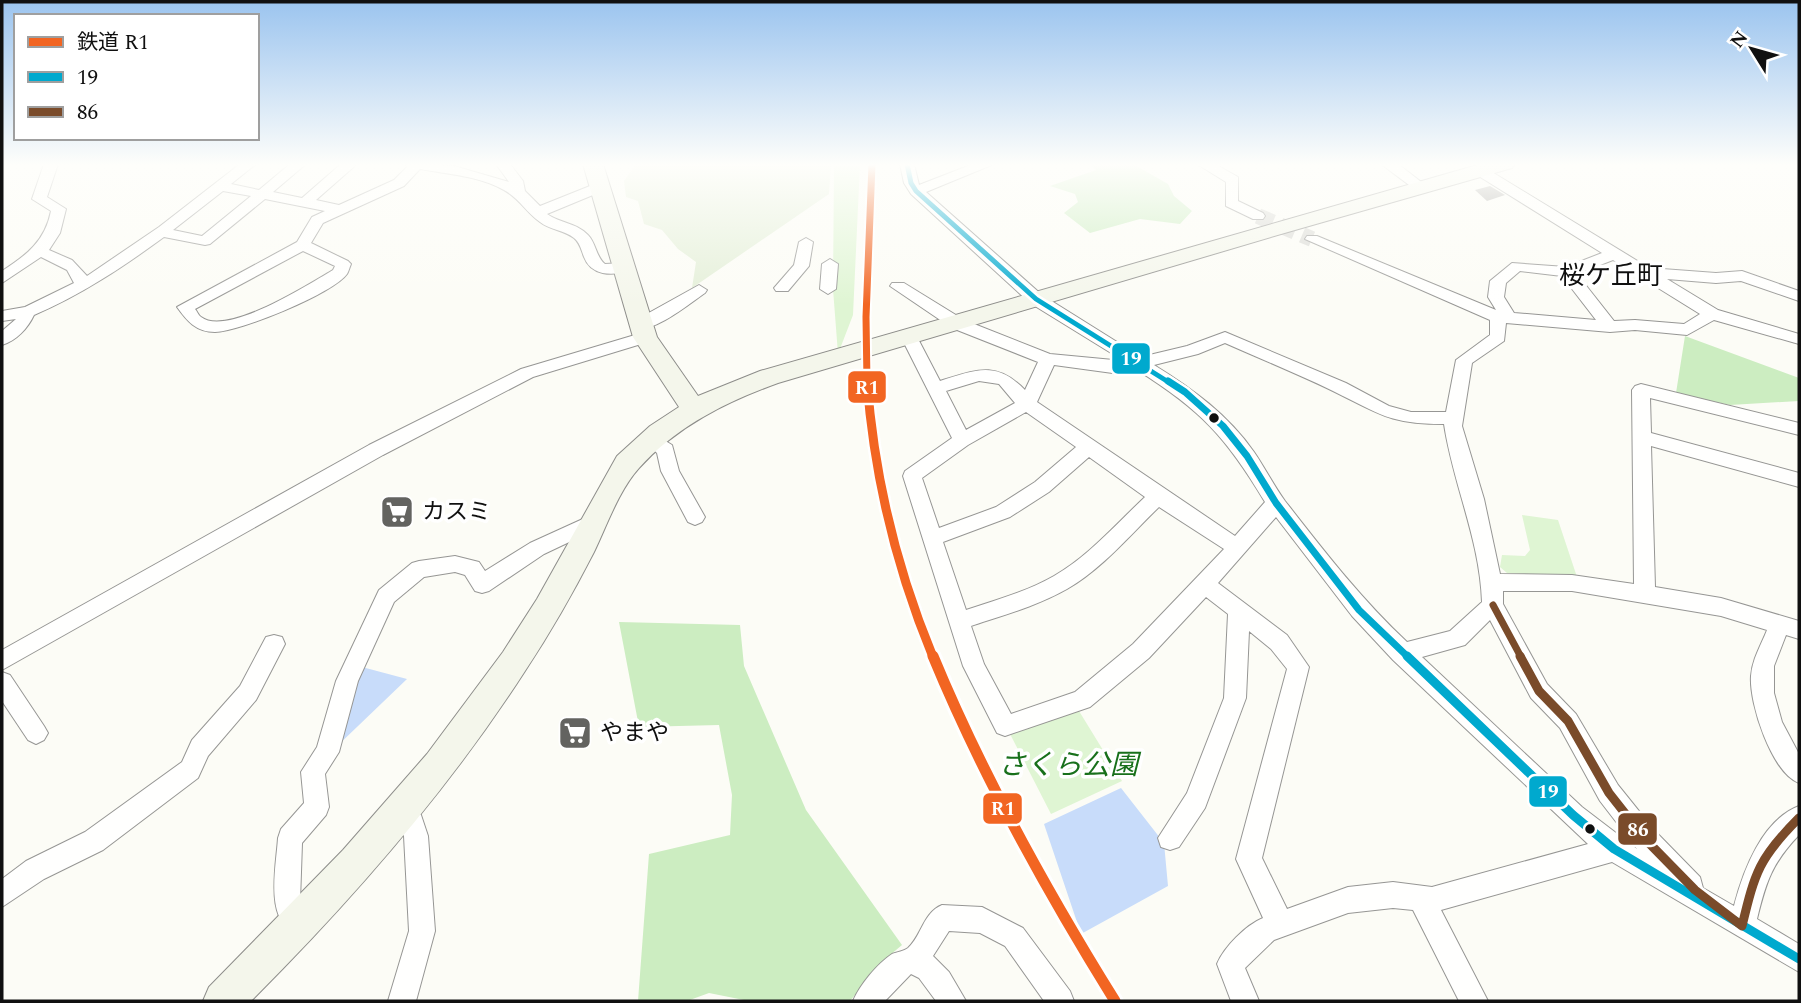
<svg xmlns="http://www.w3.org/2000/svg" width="1801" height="1003" font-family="Spectral,'Noto Sans JP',serif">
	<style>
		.green { fill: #dff5d3 }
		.forest { fill: #ccedc1 }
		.cemetery { fill: #e4efd8 }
		.water { fill: #c8dcfa }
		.building { fill: #a09f9b }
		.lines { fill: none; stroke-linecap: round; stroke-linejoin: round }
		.street-tunnel { stroke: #d9d9d4; stroke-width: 16; stroke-dasharray: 16 8; stroke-linecap: butt }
		.street-casing { stroke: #969694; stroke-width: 2 }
		.secondary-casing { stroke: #8d8d8a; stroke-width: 2 }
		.street { fill: #fffffe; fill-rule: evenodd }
		.secondary { fill: #f4f6eb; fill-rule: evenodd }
		.bus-1-far2-casing { stroke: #fff; stroke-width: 10 }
		.bus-1-far1-casing { stroke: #fff; stroke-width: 12 }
		.bus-1-casing { stroke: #fff; stroke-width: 14 }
		.bus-2-far1-casing { stroke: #fff; stroke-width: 12 }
		.bus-2-casing { stroke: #fff; stroke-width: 14 }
		.bus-1-far2 { stroke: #00a9ce; stroke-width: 5 }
		.bus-1-far1 { stroke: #00a9ce; stroke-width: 7 }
		.bus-1 { stroke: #00a9ce; stroke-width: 9 }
		.bus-2-far1 { stroke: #7a4b2a; stroke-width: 7 }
		.bus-2 { stroke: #7a4b2a; stroke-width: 9 }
		.rail-1-far2-casing { stroke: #fff; stroke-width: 11 }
		.rail-1-far1-casing { stroke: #fff; stroke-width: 14 }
		.rail-1-casing { stroke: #fff; stroke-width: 17 }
		.rail-1-far2 { stroke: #f26522; stroke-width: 7 }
		.rail-1-far1 { stroke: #f26522; stroke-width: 9 }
		.rail-1 { stroke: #f26522; stroke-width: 11 }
		.bus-dot { fill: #101010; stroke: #fff; stroke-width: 2.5 }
		.labels { text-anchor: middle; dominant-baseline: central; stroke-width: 7; stroke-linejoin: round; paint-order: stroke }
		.poi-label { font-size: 23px; fill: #101010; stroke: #fff; text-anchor: start }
		.quarter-label { font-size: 26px; fill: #101010; stroke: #fff }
		.near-park-label { font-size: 28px; font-style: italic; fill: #18701b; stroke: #fff }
		.line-badge { stroke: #fff; stroke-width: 2.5 }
		.badge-label { font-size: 19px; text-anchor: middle; font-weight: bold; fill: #fff }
	</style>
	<rect width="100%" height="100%" fill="#fcfcf6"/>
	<path class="green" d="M834 164H860L853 315 838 354 833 289Z
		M1522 515 1558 520 1577 577 1507 573 1500 567 1502 555 1525 556 1530 550Z
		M1079 711 1122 781 1051 814 1009 732Z"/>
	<path class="forest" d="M1133 164 1168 184 1174 196 1192 211 1180 224 1140 219 1090 233 1064 213 1078 202 1075 194 1050 186 1096 170 1091 165Z
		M1685 336 1799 378V401L1730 405 1676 393Z
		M619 622 740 625 744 666 806 810 902 945 883 961 850 1001H749L709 993 687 1001H638L649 854 730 835 732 795 719 725 639 727Z"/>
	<path class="cemetery" d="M636 164H831L829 194 692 288 696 262 678 249 662 230 644 224 638 201 626 197 624 181Z"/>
	<path class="water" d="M362 667 407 679 333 750Z
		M1121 788 1164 843 1168 886 1081 934 1044 824Z"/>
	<path class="building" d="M1490 186 1505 195 1487 201 1475 190Z"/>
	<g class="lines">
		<path class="street-tunnel" d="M1258 216 1312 239"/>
		<defs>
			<path id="street" d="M44 164H58L47 197 66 209 60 233 49 250 72 260 87 276 159 227 240 164H256L231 184 259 190 290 164H306L273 192 302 198 341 164H357L316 200 339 205 394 180 407 167 405 164 454 166 509 182 496 164H510L523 181 525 191 540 206 595 184H605V190L547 214C560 223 577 223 588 235 596 243 596 257 605 264L624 263 632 268 629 271C612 276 591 276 584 257 581 249 580 243 574 238 564 230 550 230 540 222 526 212 519 198 504 190 479 176 448 174 420 169L404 186 323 223 311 243 348 261 351 264C350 266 348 273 347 274 334 293 239 332 215 332 196 332 187 321 177 307L297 242 312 217 325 211 265 199 210 244 205 245 164 237C123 267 81 295 34 315 28 328 16 341 2 345V331L16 319 2 321V311L25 307 74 283 67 270 41 257 2 283V271C27 255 45 241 51 211L32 199ZM223 191 251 196 202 236 173 230ZM303 251 335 266 333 270C309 284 227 337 201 317 198 315 197 311 195 309Z
				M900 164H914L919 185 973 164H994L926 192 1042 295 1141 357 1187 346 1225 332 1346 383 1389 406 1411 412H1446L1456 360 1490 335V320L1305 239 1307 236H1317L1496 310 1488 297 1490 281 1512 263 1566 267 1602 253 1477 175V169H1487L1649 268 1716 273 1742 271 1799 291V301L1741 281 1716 283 1667 279 1718 310 1799 334V344L1714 320 1687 335 1635 330 1610 332 1506 323 1504 341 1472 363 1462 426 1484 499 1500 574 1572 575 1634 584 1632 390 1635 386 1641 384 1799 423V435L1650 398 1651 433 1799 473V487L1651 446 1655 587 1721 598 1799 621V639L1786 635 1774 666V693L1782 722 1799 754V783C1772 773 1749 704 1751 676 1752 660 1761 645 1767 630L1721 616 1572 591H1503V604L1547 684 1576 714 1618 785 1655 831 1700 877 1703 888 1734 906C1743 871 1762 820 1799 806V835C1772 863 1766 882 1757 919L1799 944V972L1612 862 1441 910 1488 1001H1459L1413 910 1393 908 1348 913 1274 940 1245 968 1259 1001H1231L1217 964C1224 947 1246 925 1263 918L1236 859 1287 669 1271 649 1249 631 1246 698 1205 808 1179 847 1170 850 1161 847 1158 838 1187 793 1224 698 1228 614 1206 597 1149 658 1090 707 1005 736 997 733 963 666 903 476 905 471 952 438 901 337 909 332 915 333 940 381C976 370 996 360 1025 390L1038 362 952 328 890 286 892 283H904L964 320 1050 354 1124 361 1030 303 911 194 904 183ZM1613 260 1700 314 1684 324 1635 320 1614 321 1577 274ZM1520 271 1562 276 1596 320 1514 313 1504 297 1506 283ZM1225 343C1261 359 1298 374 1333 391 1380 414 1389 424 1444 424 1453 484 1480 540 1482 602L1450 631 1407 642C1361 599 1324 551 1285 501 1274 486 1265 468 1254 452 1228 415 1193 389 1154 365L1198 354ZM1054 365 1120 374 1137 370C1201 410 1226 437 1265 502L1235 536 1037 402ZM979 381 999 384 1015 403 966 430 946 391ZM1026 412 1076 447 1035 482 996 507 939 528 922 478 968 445ZM1089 457 1145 497C1116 524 1089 556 1054 576 1026 592 996 600 966 610L943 542 1010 517 1049 492ZM1159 507 1224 549 1133 644 1075 692 1011 714 984 664 971 626C1004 615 1037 606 1067 589 1103 568 1130 535 1159 507ZM1276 517 1352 616 1393 660 1588 844 1432 887 1393 882 1348 887 1287 909 1262 858 1309 667 1287 635 1218 583ZM1490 620 1531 698 1560 728 1600 801 1637 849 1582 807 1422 657 1465 645Z
				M1197 164H1215L1238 177V201L1263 213 1265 216 1263 219H1253L1226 206V182Z
				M1381 164H1398L1429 188 1422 192 1417 191Z
				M806 238 813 242 809 266 788 291H776L774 288 794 265 799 242Z
				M830 259 838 264 836 289 828 294 820 289 822 264Z
				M699 285 707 290 705 293C689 304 654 333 636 328L634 324 636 320Z
				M645 332 651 333 653 337 651 341 533 377 383 455 2 670V650L369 445 521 369Z
				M651 432 672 445 679 471 705 517 702 522 695 525 688 522 661 471 657 453 642 439 645 434Z
				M596 513 603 516 606 521 603 526 544 554 489 591 482 593 475 591 465 575 455 572 424 577 394 602 358 681 339 752 325 774 329 807 326 815 302 843 300 901 314 925 310 934 301 938C263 923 276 870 278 838L281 829 304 803 301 772 317 747 336 681 379 590 412 563 419 561 455 556 479 562 485 571 530 543Z
				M274 635 282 637 285 644 256 700 208 756 198 778 103 850 44 879 2 907V879L26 861 85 832 182 762 192 740 240 686 266 637Z
				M2 672 10 675 44 726 48 733 44 740 36 744 28 740 2 701Z
				M401 799 410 803 421 815 428 836 435 931 416 1001H388L409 931 404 836 389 811 392 803Z
				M942 905 982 907 1023 928 1070 991 1074 1001H1044L1005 946 980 933 949 931 933 956 949 972 966 1001H936L919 978 911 974 885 1001H853C860 985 877 964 892 954 897 952 904 951 908 948 922 935 923 913 942 905Z"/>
			<path id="secondary" d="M583 164H603L657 337 698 396 760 371 1481 164H1515L1512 168 1288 232 778 383C726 402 677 426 639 468 619 490 607 525 594 552 573 593 550 633 525 671 447 792 352 900 251 1001H203L209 987 343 850 427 754 503 652 537 599 617 456 650 426 679 407 633 337Z"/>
		</defs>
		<use href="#street" class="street-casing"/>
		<use href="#secondary" class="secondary-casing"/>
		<use href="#street" class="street"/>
		<use href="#secondary" class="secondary"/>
		<defs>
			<path id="bus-1-far2" d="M907 164 911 183 916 191 1036 299 1170 383"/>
			<path id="bus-1-far1" d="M1168 381 1185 392 1223 426 1247 456 1276 503 1359 610 1408 657"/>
			<path id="bus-1" d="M1407 656 1573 815 1614 849 1799 959"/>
			<path id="bus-2-far1" d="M1493 605 1521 657"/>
			<path id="bus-2" d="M1520 656 1539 691 1568 721 1609 793 1646 840 1695 890 1742 926C1755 872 1759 858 1799 818"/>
		</defs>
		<use href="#bus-1-far2" class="bus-1-far2-casing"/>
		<use href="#bus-1-far1" class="bus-1-far1-casing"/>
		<use href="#bus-1" class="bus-1-casing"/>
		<use href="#bus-2-far1" class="bus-2-far1-casing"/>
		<use href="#bus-2" class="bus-2-casing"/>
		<use href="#bus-1-far2" class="bus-1-far2"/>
		<use href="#bus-1-far1" class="bus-1-far1"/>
		<use href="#bus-1" class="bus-1"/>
		<use href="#bus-2-far1" class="bus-2-far1"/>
		<use href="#bus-2" class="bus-2"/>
		<defs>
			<path id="rail-1-far2" d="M867 383 866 317 872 164"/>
			<path id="rail-1-far1" d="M867 381C874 475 897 570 933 657"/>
			<path id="rail-1" d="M933 656C983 777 1046 890 1115 1001"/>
		</defs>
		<use href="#rail-1-far2" class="rail-1-far2-casing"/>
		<use href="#rail-1-far1" class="rail-1-far1-casing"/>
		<use href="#rail-1" class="rail-1-casing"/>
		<use href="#rail-1-far2" class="rail-1-far2"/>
		<use href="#rail-1-far1" class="rail-1-far1"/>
		<use href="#rail-1" class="rail-1"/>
	</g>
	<linearGradient id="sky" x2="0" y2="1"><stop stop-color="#9bc4ef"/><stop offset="0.54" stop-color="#fefefb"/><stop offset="1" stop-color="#fefefb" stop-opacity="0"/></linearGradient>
	<rect width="1801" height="305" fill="url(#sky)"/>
	<defs>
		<symbol id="supermarket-square" viewBox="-11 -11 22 22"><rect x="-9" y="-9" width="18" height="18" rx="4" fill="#636360" stroke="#fff"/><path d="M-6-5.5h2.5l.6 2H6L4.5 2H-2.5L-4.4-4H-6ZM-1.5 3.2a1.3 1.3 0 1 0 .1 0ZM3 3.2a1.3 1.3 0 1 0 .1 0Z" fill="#fff"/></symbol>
	</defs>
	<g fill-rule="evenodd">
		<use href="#supermarket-square" x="378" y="493" width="38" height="38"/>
		<use href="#supermarket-square" x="556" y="714" width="38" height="38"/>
	</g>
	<g class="bus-dot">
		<circle cx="1214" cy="418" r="6"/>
		<circle cx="1590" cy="829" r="6"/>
	</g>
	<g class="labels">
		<g class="poi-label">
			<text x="422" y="512">カスミ</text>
			<text x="600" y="733">やまや</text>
		</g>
		<g class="quarter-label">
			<text x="1611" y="276">桜ケ丘町</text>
		</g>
		<g class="near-park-label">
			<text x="1068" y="765">さくら公園</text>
		</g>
	</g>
	<g class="line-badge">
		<rect x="1111" y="342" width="40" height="33" rx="7" fill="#00a9ce"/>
		<rect x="847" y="370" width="40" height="34" rx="7" fill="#f26522"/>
		<rect x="1528" y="775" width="40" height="33" rx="7" fill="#00a9ce"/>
		<rect x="982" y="792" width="41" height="33" rx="7" fill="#f26522"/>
		<rect x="1617" y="812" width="41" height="34" rx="7" fill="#7a4b2a"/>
	</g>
	<g class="badge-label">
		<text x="1131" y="365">19</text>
		<text x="867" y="394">R1</text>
		<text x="1548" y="798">19</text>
		<text x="1003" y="815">R1</text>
		<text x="1638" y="836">86</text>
	</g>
	<rect width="1801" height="1003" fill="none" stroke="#101010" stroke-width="7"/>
	<rect x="14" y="14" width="245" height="126" fill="#ffffff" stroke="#9f9f9f" stroke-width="2"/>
	<rect x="28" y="37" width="35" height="10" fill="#f26522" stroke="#9f9f9f" stroke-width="2"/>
	<text x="77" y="49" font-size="21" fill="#101010">鉄道 R1</text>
	<rect x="28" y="72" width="35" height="10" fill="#00a9ce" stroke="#9f9f9f" stroke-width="2"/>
	<text x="77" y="84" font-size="21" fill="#101010">19</text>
	<rect x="28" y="107" width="35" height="10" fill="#7a4b2a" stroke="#9f9f9f" stroke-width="2"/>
	<text x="77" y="119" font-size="21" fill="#101010">86</text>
	<g transform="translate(1752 49) rotate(307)" stroke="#ffffff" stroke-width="5" paint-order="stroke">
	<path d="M0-5L12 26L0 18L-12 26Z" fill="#101010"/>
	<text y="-10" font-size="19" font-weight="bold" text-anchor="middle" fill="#101010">N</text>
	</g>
</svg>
